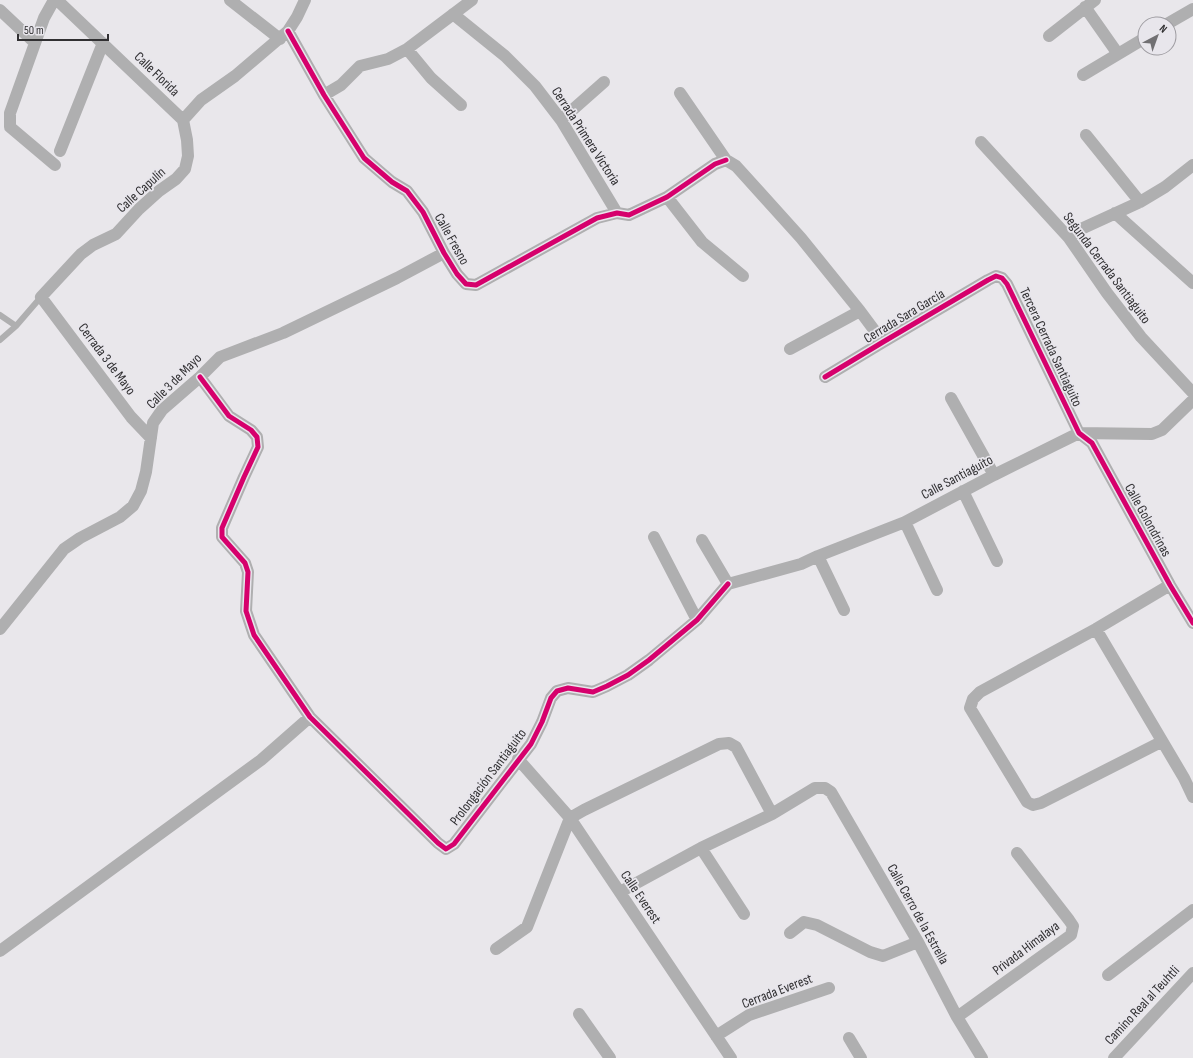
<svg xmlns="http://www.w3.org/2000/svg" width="1193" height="1058" font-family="'Sofia Sans Condensed',sans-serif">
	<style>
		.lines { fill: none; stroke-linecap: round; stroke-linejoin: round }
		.lane { stroke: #afafb0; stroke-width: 6 }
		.street { stroke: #afafb0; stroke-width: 12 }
		.cycleway-casing { stroke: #e8e6ec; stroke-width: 8 }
		.cycleway { stroke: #d6006c; stroke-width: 5 }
		.labels { text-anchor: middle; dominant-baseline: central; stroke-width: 3.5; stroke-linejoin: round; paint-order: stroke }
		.street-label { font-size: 14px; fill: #313032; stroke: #e8e6ec }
	</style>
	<rect width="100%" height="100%" fill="#e9e7eb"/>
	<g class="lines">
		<path class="lane" d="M0 315 16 326
			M0 340 16 326 41 297"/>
		<path class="street" d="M54 0 44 18 10 113V127L55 165
			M57 0 183 120
			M230 0 280 39
			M1085 7 1118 54
			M0 10 35 43
			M453 14 505 56 535 86 561 120 617 213
			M1167 24 1193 9
			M288 31 324 95 364 158 392 182 407 191 423 212 444 253 457 274 466 284 476 285 597 218 617 213 629 215 667 197 715 164 726 160
			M1049 36 1095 0
			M407 49 431 78 461 105
			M1083 75 1145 38
			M680 93 726 160 736 166 801 238 860 311 883 342
			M324 95 341 85 360 66 388 59 407 49 472 0
			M561 120 604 82
			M1086 135 1140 202
			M981 142 1069 238 1107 293 1141 337 1193 393
			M60 151 103 43
			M667 197 702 242 743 276
			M1115 213 1193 283
			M1069 238 1081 229 1140 202 1165 187 1193 165
			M790 349 860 311
			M200 377 229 416 251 430 257 437 258 447 244 477 222 528V537L245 563 248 572 246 611 254 635 310 717 438 843 446 849 454 844 531 744 542 722 551 698 557 691 568 688 593 692 607 686 628 675 649 660 697 620 728 584
			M825 377 883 342 988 280 996 276 1002 278 1007 284 1079 433 1092 443 1170 585 1193 623
			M951 398 994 475
			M151 438 131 417 41 297 81 254 93 245 116 234 139 209 159 191 176 179 185 169 188 156 187 140 183 120 201 100 235 76 288 31 297 17 305 0
			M963 491 997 561
			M905 522 937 590
			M654 537 697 620
			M702 540 728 584
			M818 556 844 610
			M728 584 801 564 818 556 905 522 994 475 1079 433 1152 434 1162 430 1193 400
			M0 629 64 549 80 538 120 517 133 506 141 491 146 472 153 423 162 410 200 377 220 357 283 333 397 278 444 253
			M1096 629 1184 778 1193 797
			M1161 742 1041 803 1033 805 1027 802 970 708 973 699 980 692 1096 629 1170 585
			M518 759 570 818 731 1058
			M701 848 744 914
			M620 892 701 848 772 814 815 788H825L831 792 918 942 957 1017 982 1058
			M790 933 804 922 817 925 870 952 883 956 918 942
			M496 949 527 927 570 818 584 810 719 744 729 743 736 747 772 814
			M0 951 261 760 310 717
			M1108 975 1193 910
			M579 1014 610 1058
			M957 1017 1071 935 1073 926 1069 920 1017 853
			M716 1036 749 1015 829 988
			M849 1038 861 1058
			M1114 1058 1193 973"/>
		<defs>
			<path id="cycleway" d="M288 31 324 95 364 158 392 182 407 191 423 212 444 253 457 274 466 284 476 285 597 218 617 213 629 215 667 197 715 164 726 160
				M200 377 229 416 251 430 257 437 258 447 244 477 222 528V537L245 563 248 572 246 611 254 635 310 717 438 843 446 849 454 844 531 744 542 722 551 698 557 691 568 688 593 692 607 686 628 675 649 660 697 620 728 584
				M825 377 883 342 988 280 996 276 1002 278 1007 284 1079 433 1092 443 1170 585 1193 623"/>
		</defs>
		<use href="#cycleway" class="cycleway-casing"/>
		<use href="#cycleway" class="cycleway"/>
	</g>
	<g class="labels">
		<g class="street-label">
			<text transform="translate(157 74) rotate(44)">Calle Florida</text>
			<text transform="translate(586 136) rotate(57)">Cerrada Primera Victoria</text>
			<text transform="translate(141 190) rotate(-42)">Calle Capulín</text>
			<text transform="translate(452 239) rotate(61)">Calle Fresno</text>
			<text transform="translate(1107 268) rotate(53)">Segunda Cerrada Santiaguito</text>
			<text transform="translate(904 316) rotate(-31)">Cerrada Sara García</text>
			<text transform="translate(1051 347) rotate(65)">Tercera Cerrada Santiaguito</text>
			<text transform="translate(107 359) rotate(53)">Cerrada 3 de Mayo</text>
			<text transform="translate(174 381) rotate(-45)">Calle 3 de Mayo</text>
			<text transform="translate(957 477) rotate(-28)">Calle Santiaguito</text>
			<text transform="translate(1148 520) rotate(61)">Calle Golondrinas</text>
			<text transform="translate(488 777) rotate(-53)">Prolongación Santiaguito</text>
			<text transform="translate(641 897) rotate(56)">Calle Everest</text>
			<text transform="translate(918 914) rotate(61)">Calle Cerro de la Estrella</text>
			<text transform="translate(1026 948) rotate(-37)">Privada Himalaya</text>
			<text transform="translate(777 991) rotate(-21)">Cerrada Everest</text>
			<text transform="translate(1142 1005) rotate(-47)">Camino Real al Teuhtli</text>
		</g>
	</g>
	<g transform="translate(1157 36) rotate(41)"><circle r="19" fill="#e8e6ec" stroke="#9f9da2"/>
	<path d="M0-3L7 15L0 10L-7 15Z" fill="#717073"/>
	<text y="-6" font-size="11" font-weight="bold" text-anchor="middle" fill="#313032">N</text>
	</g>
	<path d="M18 34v6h90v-6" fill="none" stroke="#313032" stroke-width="2"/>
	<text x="24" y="34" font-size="12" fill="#313032" stroke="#e8e6ec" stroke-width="3" paint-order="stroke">50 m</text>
</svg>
